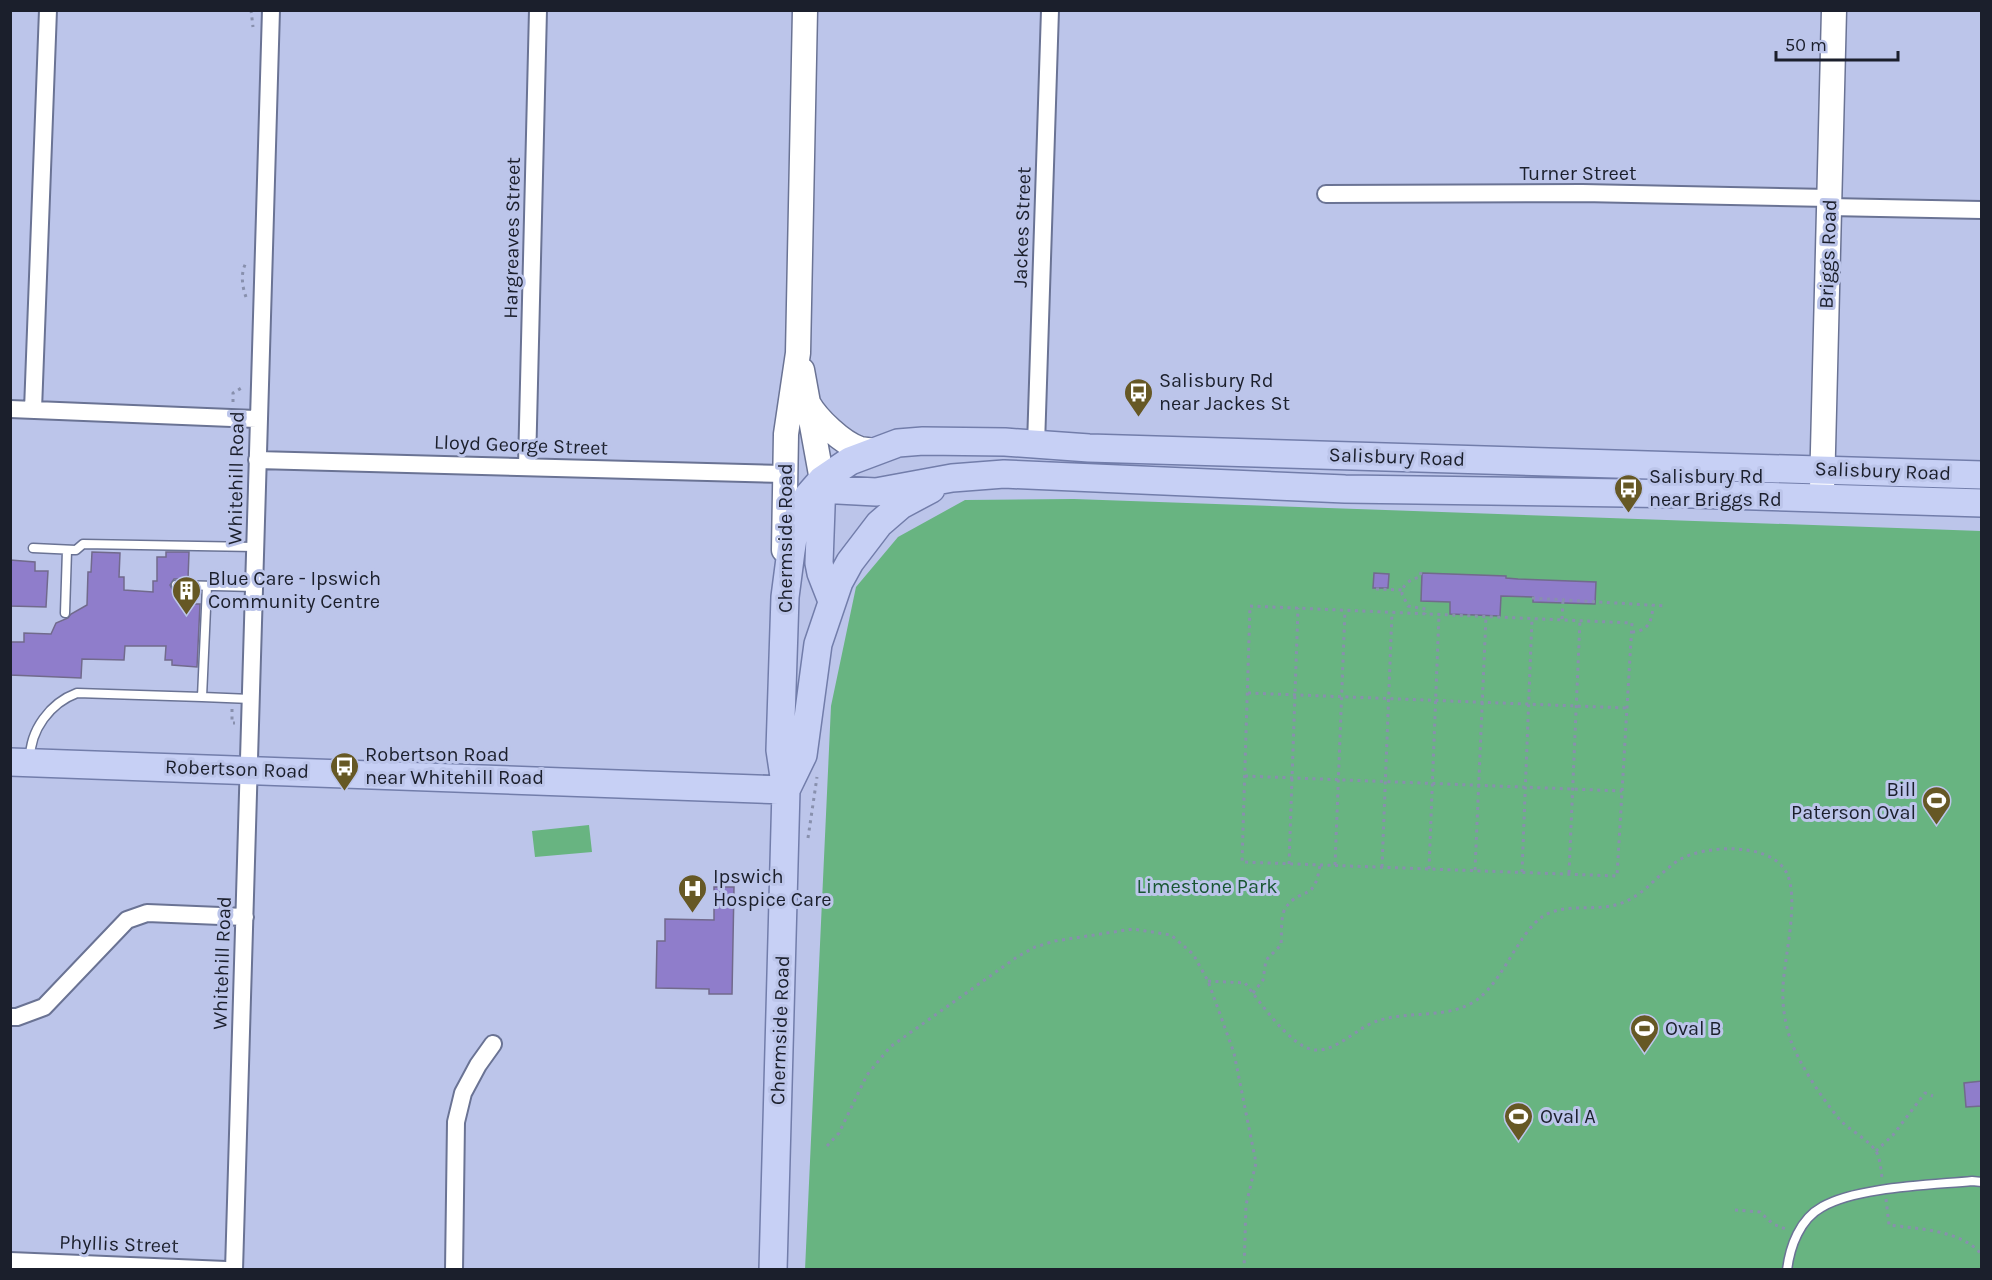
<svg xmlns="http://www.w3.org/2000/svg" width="1992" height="1280" font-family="Karla,sans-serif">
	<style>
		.green { fill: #68b481 }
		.building { fill: #8f7dcb; stroke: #716a8c; stroke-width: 1.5 }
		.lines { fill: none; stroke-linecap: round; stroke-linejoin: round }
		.lane-casing { stroke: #6a7394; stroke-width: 11 }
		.street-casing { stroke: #6a7394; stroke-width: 20 }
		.secondary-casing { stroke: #6a7394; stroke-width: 27 }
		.primary-casing { stroke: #727daa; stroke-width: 30 }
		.path { stroke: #8890ad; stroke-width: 3; stroke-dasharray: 3 4.5; stroke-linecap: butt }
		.lane { stroke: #fff; stroke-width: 8 }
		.street { stroke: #fff; stroke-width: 16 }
		.secondary { stroke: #fff; stroke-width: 24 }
		.primary { stroke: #c7d0f5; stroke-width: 27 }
		.labels { text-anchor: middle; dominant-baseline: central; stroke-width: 6; stroke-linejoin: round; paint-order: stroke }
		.street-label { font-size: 20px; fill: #1b1f2c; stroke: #bcc5ea }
		.poi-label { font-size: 20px; fill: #1b1f2c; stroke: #bcc5ea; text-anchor: start }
		.park-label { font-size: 20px; fill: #185632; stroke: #bcc5ea }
	</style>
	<rect width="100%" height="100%" fill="#bcc5ea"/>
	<path class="green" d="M1074 499 1981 531V1269L805 1270 831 706 856 587 898 537 965 500Z
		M589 825 592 852 535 857 532 831Z"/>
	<path class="building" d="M92 552 120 553 119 577H124V590L153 592V581H157V557H166V552H189L188 579H174L170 585 173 591 187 592V604H200L197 667 172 665V660H165L166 646H125L124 660 82 659 81 678 10 675V642H24V633L51 634 56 623 68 618 71 614 87 605 88 572H91Z
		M10 560 35 562V571H48L46 607 10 606Z
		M1374 573 1389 574 1388 588H1373Z
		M1422 573 1506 576V578L1518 579 1596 582 1595 604 1533 602V597L1501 596 1500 616 1450 614V602L1421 601Z
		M714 887H734L732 994H709V989L656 988 657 941H665V919L714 920Z
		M1982 1081V1106L1966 1107 1964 1083Z"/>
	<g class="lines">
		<defs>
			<path id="lane" d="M33 548 76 550 83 544 255 547
				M176 585 254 587
				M65 613 67 550
				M202 697 251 699
				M30 759C30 730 50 703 77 693L202 697 207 586
				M1787 1270C1790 1246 1800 1219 1822 1207 1856 1187 1931 1185 1972 1181L1982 1182"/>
			<path id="street" d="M1326 194 1582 193 1829 198
				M1829 207 1982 210
				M10 409 258 419
				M33 410 48 10
				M1036 445 1050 10
				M257 460 784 474
				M527 466 538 10
				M10 1017H17L44 1007 127 920 147 913 245 917
				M10 1261 226 1270
				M234 1270 271 10
				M454 1270 456 1122 463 1093 478 1065 493 1044"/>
			<path id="secondary" d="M802 370 822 480
				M808 403C817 419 842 443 860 449 864 450 870 450 874 451
				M1822 490 1834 10
				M784 550 786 434 798 353 805 10"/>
			<path id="primary" d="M822 480 838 490 876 492 952 478 1004 474 1345 489 1692 494 1982 503
				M822 480 819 563 821 573 832 601
				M10 762 786 790
				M786 790 803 755 818 644 839 582 850 562 879 524 901 505 931 489
				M773 1270 786 790 780 750 785 597 791 551 795 526 801 509 808 496 822 480 850 461 898 443 923 441 1005 442 1089 448 1982 475"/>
		</defs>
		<use href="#lane" class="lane-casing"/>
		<use href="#street" class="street-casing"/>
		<use href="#secondary" class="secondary-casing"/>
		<use href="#primary" class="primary-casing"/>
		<path class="path" d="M251 10 253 27
			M246 297C242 286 240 272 247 261
			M233 402V393L243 387
			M1421 572 1420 577C1411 579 1402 584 1402 594L1408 606 1426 609 1425 614
			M1376 589 1402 590
			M1532 598 1666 606
			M1250 606 1632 623 1617 876 1242 862Z
			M1562 619 1563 600
			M1632 632C1649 631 1652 621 1653 605
			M1248 693 1627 708
			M232 709V723H235
			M1245 776 1622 791
			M808 838 817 777
			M1289 864 1298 608
			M1335 865 1345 610
			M1382 867 1392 612
			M1429 869 1439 614
			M1475 870 1486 616
			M1522 872 1532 618
			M1569 873 1580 620
			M1208 981 1245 983C1260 1002 1291 1048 1315 1050 1336 1052 1358 1027 1377 1021 1409 1010 1450 1020 1478 999 1504 979 1518 934 1542 917 1564 902 1595 912 1619 904 1646 895 1657 874 1679 860 1704 845 1767 842 1785 870 1801 895 1784 958 1783 987 1782 1005 1785 1024 1791 1041 1801 1067 1823 1100 1841 1121 1851 1131 1866 1138 1875 1150 1880 1156 1881 1170 1882 1178
			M1253 993 1263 980 1266 960 1281 945C1282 934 1280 916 1286 907 1303 885 1314 904 1320 865
			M827 1146 839 1133 867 1075 890 1047 1017 957 1035 947 1055 941 1133 929 1171 935 1193 954 1208 981 1234 1053 1256 1163 1246 1205 1244 1270
			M1876 1151 1893 1135 1925 1093 1933 1096
			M1886 1199 1889 1225C1919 1229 1962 1230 1982 1255
			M1735 1210 1760 1212 1773 1224 1788 1230"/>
		<use href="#lane" class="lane"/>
		<use href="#street" class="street"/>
		<use href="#secondary" class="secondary"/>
		<use href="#primary" class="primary"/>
	</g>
	<defs>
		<symbol id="bus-pin" viewBox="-11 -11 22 30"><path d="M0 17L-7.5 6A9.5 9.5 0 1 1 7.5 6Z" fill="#665825" stroke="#bcc5ea"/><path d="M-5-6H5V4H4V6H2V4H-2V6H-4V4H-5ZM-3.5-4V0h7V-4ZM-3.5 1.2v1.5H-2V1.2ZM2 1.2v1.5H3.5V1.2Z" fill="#fff"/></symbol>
		<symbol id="building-pin" viewBox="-11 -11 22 30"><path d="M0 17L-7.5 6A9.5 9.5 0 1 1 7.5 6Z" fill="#665825" stroke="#bcc5ea"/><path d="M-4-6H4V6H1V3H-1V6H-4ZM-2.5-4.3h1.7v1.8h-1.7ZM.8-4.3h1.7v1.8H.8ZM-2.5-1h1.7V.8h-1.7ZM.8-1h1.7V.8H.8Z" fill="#fff"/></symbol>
		<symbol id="stadium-pin" viewBox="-11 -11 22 30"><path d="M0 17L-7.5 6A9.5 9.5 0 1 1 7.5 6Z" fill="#665825" stroke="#bcc5ea"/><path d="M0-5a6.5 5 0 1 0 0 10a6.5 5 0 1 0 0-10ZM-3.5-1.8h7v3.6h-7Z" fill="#fff"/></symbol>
		<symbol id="hospital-pin" viewBox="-11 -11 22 30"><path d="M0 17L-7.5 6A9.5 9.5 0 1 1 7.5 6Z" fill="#665825" stroke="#bcc5ea"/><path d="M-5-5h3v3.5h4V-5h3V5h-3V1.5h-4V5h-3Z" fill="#fff"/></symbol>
	</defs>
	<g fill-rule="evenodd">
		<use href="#bus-pin" x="1122" y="376" width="33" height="45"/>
		<use href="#bus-pin" x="1612" y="472" width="33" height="45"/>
		<use href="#building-pin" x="170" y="574" width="33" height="45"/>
		<use href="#bus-pin" x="328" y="750" width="33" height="45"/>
		<use href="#stadium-pin" x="1920" y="784" width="33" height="45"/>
		<use href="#hospital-pin" x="676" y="872" width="33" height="45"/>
		<use href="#stadium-pin" x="1628" y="1012" width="33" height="45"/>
		<use href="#stadium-pin" x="1502" y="1100" width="33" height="45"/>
	</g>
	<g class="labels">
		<g class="street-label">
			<text x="1578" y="173">Turner Street</text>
			<text transform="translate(1022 227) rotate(-88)">Jackes Street</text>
			<text transform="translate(512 238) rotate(-89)">Hargreaves Street</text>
			<text transform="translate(1828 254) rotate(-88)">Briggs Road</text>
			<text transform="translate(521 445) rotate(2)">Lloyd George Street</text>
			<text transform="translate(1397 457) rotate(2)">Salisbury Road</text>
			<text transform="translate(1883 471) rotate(2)">Salisbury Road</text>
			<text transform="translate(236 478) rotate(-89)">Whitehill Road</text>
			<text transform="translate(785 538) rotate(-90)">Chermside Road</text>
			<text transform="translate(237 769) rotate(2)">Robertson Road</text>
			<text transform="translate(222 963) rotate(-88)">Whitehill Road</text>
			<text transform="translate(780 1030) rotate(-88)">Chermside Road</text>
			<text transform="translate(119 1244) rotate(2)">Phyllis Street</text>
		</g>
		<g class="poi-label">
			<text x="1159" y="380">Salisbury Rd<tspan x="1159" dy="23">near Jackes St</tspan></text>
			<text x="1649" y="476">Salisbury Rd<tspan x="1649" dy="23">near Briggs Rd</tspan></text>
			<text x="208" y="578">Blue Care - Ipswich<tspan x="208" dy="23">Community Centre</tspan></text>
			<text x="365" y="754">Robertson Road<tspan x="365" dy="23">near Whitehill Road</tspan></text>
			<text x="1916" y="789" text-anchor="end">Bill<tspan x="1916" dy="23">Paterson Oval</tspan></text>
			<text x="713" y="876">Ipswich<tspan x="713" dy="23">Hospice Care</tspan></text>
			<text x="1665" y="1028">Oval B</text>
			<text x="1540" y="1116">Oval A</text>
		</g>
		<g class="park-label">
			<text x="1207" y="886">Limestone Park</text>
		</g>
	</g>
	<rect width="1992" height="1280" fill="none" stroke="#1b1f2c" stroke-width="24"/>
	<path d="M1776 51v9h122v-9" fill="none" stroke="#1b1f2c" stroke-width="3"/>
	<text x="1785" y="51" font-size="18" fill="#1b1f2c" stroke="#bcc5ea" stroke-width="4.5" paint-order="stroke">50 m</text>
</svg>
